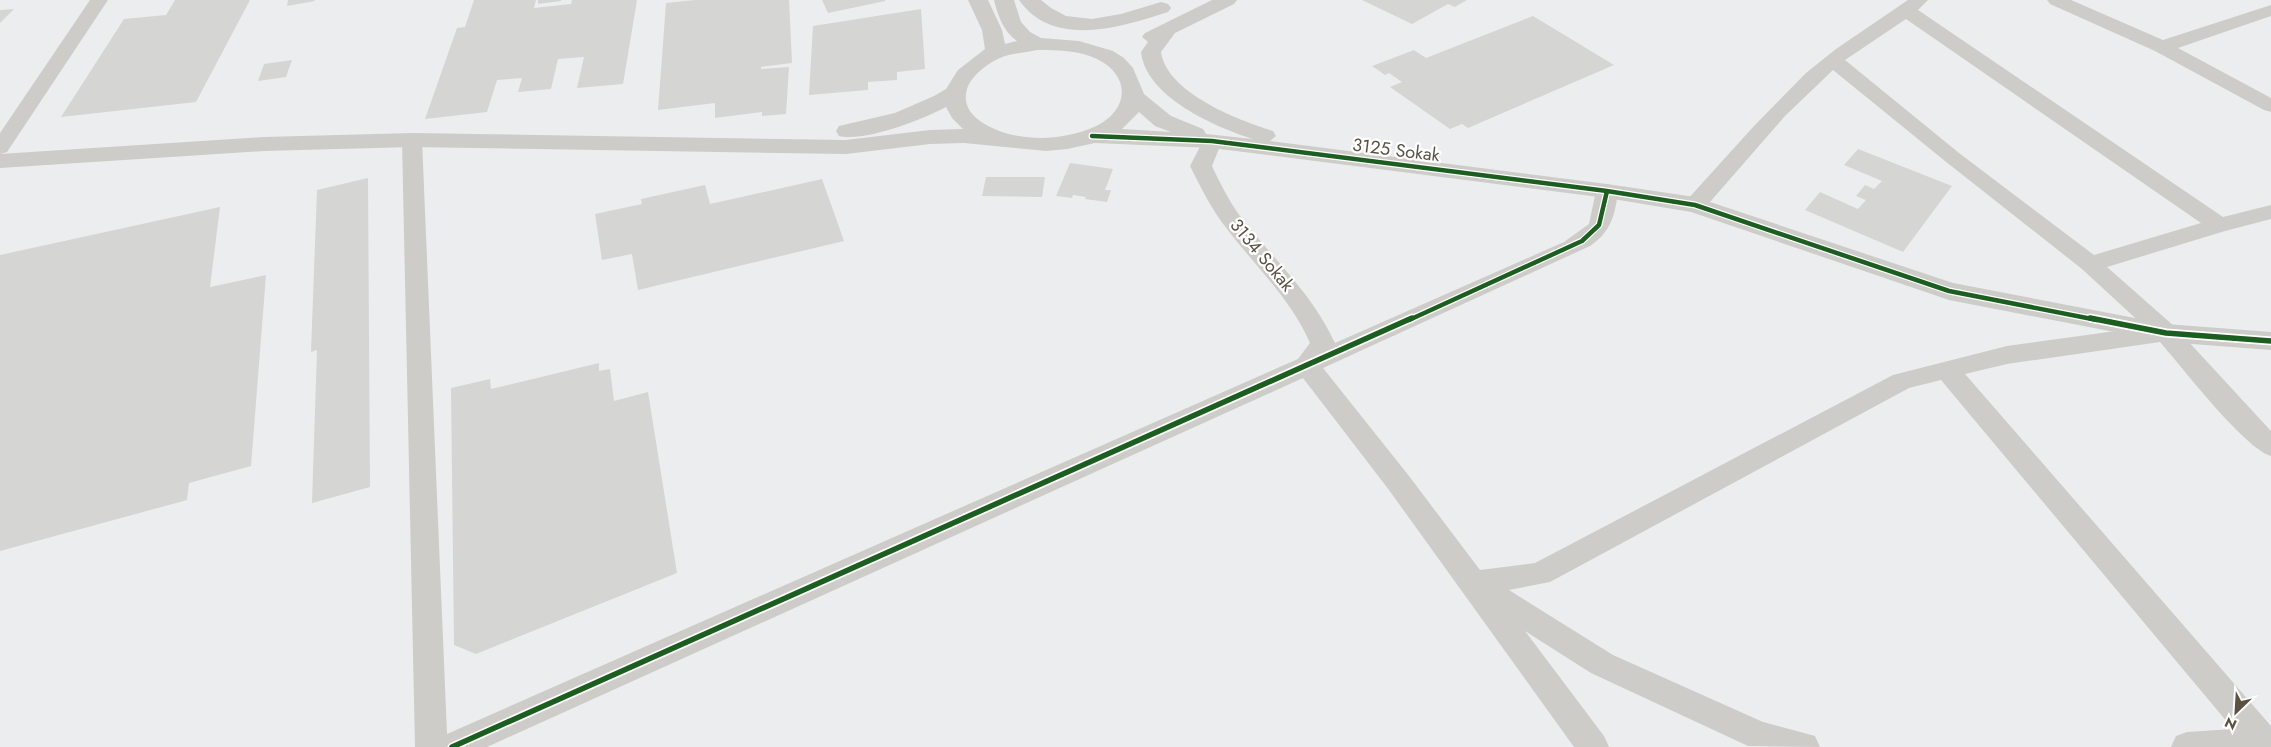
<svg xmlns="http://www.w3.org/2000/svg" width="2271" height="747" font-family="Jost,sans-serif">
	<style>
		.building { fill: #d5d5d3 }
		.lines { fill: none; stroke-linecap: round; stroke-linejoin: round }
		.minor { fill: #cdccc8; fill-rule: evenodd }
		.tertiary { fill: #cdccc8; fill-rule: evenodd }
		.cycleway-far1-casing { stroke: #fff; stroke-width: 7 }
		.cycleway-casing { stroke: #fff; stroke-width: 9 }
		.cycleway-far1 { stroke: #1b5e20; stroke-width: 4.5 }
		.cycleway { stroke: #1b5e20; stroke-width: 5.5 }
		.labels { text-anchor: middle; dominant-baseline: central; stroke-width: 4.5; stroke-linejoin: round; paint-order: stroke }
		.street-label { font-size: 18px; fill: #5a5143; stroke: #fff }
	</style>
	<rect width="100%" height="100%" fill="#ecedee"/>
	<path class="building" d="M175 0H250L196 102 61 117 124 19 166 15Z
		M288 0H314L315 1 287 6Z
		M474 0H536L534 8 571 4 572 0H637L623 84 577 88 584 57 558 59 551 89 518 92 522 78 497 80 487 112 425 119 457 28 465 27Z
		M538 0H561V1L538 4Z
		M695 0H789L792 63 761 67V69L789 67 786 114 762 116V112L715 118V103L658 110 666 3Z
		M822 0H885V1L828 13Z
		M1362 0H1467L1455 7 1448 4 1412 24Z
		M14 9 0 23V10Z
		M921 9 925 69 897 72V80L868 82V90L809 95 813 26Z
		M1533 16 1614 65 1468 128 1462 124 1450 129 1390 87 1402 82 1389 73 1385 75 1372 66 1414 50 1426 58Z
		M292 60 286 77 258 81 264 64Z
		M1858 149 1952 186 1903 252 1805 210 1820 192 1858 209 1866 200 1856 196 1865 185 1874 189 1882 181 1844 165Z
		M1070 163 1113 169 1105 190H1111L1107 202 1085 199 1086 197 1073 195 1072 198 1056 196Z
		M986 177H1045L1042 197 982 196Z
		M368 178 370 487 312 503 317 350 311 352 317 190Z
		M822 179 844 241 638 290 632 254 602 260 595 214 642 204 641 199 705 185 710 204Z
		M220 207 210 287 266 275 251 466 189 483 187 500 0 551V255Z
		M599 363V371L610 369 614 401 648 392 677 573 476 654 454 645 451 388 490 379 491 389Z"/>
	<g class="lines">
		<path class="minor" d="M90 0H108L7 152 0 154V133Z
			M1908 0H1928L1918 10 2223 217 2271 205V219L2225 231 2107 267 2175 327 2271 431V456C2244 448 2182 367 2160 342L2007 364 1965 374 2271 726V747H2171L2176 736 2187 732 2233 729 1941 380 1909 388 1550 582 1509 590 1613 655 1763 722 1815 736 1820 747 1748 746 1591 673 1525 631 1604 736 1609 747H1574L1389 490 1303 378 487 747H415L402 140 405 136 412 134 419 136 422 140 447 734 1298 359 1310 343C1291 299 1256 267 1227 229 1212 210 1201 188 1190 166L1205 137 1212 135 1219 137 1222 141 1212 166C1220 183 1229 201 1240 216 1273 259 1312 293 1335 343L1564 242 1589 224 1596 191 1599 186 1607 184 1615 186 1618 191C1615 215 1611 232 1590 246L1323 368 1409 476 1480 570 1535 563 1893 375 2007 346 2145 327 2082 269 1945 161 1833 70 1785 116 1703 210 1695 212 1687 210 1684 205 1687 200 1754 126 1806 73 1836 49ZM1906 19 2201 223 2094 255 1959 153 1845 60Z
			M2047 0H2071L2163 40 2271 5V16L2178 48 2271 98V112L2264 110 2155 51 2050 4Z"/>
		<path class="tertiary" d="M968 0H988L1002 30 1005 44 1017 41C1003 31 998 16 994 0H1014L1021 22 1030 32 1041 38 1079 41 1113 51 1124 58 1133 68 1144 94 1171 116 1203 129 1206 134 1253 139C1215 127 1146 97 1141 52L1148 42 1142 37 1145 33 1212 0H1237L1234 4 1175 33 1161 52C1167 93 1238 120 1273 131L1276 136 1270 141 1607 184 1695 197 1953 283 2166 324 2271 332V350L2166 342 1949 300 1691 212 1607 198 1212 148 1095 143 1067 149 1046 151 964 143 930 144 846 154 412 147 264 151 0 168V154L264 137 412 133 846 140 930 130 963 129 952 118 946 107C922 120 865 142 839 136L836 131 839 126 895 113 934 96 946 89 958 70 985 49 982 30ZM1037 50C1057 50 1078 50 1097 59 1132 76 1129 112 1094 127 1060 142 1012 143 980 121 969 113 963 103 967 89 971 76 988 63 1000 58 1011 53 1025 53 1037 50ZM1139 112 1155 126 1171 132 1122 129Z
			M1019 0H1041L1051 8 1066 16 1092 19 1121 14 1161 2 1168 4 1171 8 1168 12C1122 27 1053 49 1019 0Z"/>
		<defs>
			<path id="cycleway-far1" d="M1092 136 1212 141 1607 191 1695 205 1949 291 2097 320
				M1409 320 1582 241 1599 225 1607 191"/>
			<path id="cycleway" d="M2090 318 2166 333 2271 341
				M452 747 1412 318"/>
		</defs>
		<use href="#cycleway-far1" class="cycleway-far1-casing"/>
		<use href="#cycleway" class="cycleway-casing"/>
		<use href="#cycleway-far1" class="cycleway-far1"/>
		<use href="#cycleway" class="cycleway"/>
	</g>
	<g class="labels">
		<g class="street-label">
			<text transform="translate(1396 150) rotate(7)">3125 Sokak</text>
			<text transform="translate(1262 255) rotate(50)">3134 Sokak</text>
		</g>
	</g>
	<g transform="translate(2236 712) rotate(205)" stroke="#ffffff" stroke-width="4" paint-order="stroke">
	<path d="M0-4L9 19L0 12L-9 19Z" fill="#5a5143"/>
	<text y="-8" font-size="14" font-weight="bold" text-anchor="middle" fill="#5a5143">N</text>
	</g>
</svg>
